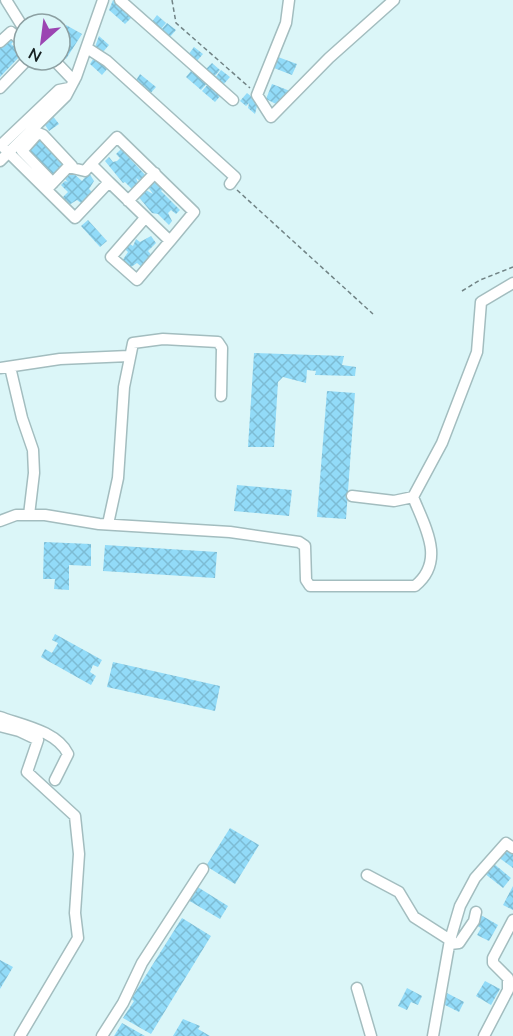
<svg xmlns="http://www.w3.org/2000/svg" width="513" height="1036" font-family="Mulish,sans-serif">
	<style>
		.building { fill: url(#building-cross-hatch) }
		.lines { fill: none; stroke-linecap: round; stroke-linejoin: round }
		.minor-casing { stroke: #a3bdbf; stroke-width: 13 }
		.path { stroke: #718385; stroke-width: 1.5; stroke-dasharray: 4.5 3; stroke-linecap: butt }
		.minor { stroke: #fff; stroke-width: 10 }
	</style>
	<defs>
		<pattern id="building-cross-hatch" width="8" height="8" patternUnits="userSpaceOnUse" patternTransform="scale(1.5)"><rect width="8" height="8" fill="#92dbf8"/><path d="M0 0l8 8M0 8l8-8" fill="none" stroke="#7dbcd4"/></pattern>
	</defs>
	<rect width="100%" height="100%" fill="#dbf6f8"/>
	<path class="building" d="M113 0 133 16 125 24 109 10Z
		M157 15 166 23 160 30 151 23Z
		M167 23 176 30 169 38 160 31Z
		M66 25 82 34 66 59 60 56V34Z
		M99 36 109 45 102 53 95 47Z
		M7 39 9 41 12 39 14 41 11 44 17 49 19 47 22 54 0 77V45Z
		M194 47 203 54 196 62 188 55Z
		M95 56 108 68 102 75 90 64Z
		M278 57 297 64 292 75 274 68Z
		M212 63 220 70 213 78 205 70Z
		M221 70 230 77 223 85 215 78Z
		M191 71 193 73 196 71 208 82 201 90 186 77Z
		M140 74 156 87 149 95 135 82Z
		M209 83 222 94 215 102 202 91Z
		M272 84 290 91 280 106 266 99Z
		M247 93 258 102 255 114 248 108 249 103 246 106 240 101Z
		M52 115 59 124 49 131 43 122Z
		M36 138 38 141 42 138 65 161 55 176 53 174 49 177 25 152Z
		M121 149 147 177 141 182 136 178 140 187 135 192 125 182 123 183 105 161 109 157 113 162 117 161 120 158 116 154Z
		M72 172 82 181 89 173 94 181 89 189 92 192 81 203 77 200 69 205 60 200 68 192 61 185 65 181 68 182 65 179Z
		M155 181 163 189 161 191 180 210 176 214 171 210 168 213 172 221 169 225 158 214 152 213 137 195 144 189 153 194 148 187Z
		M88 220 107 241 100 247 81 226Z
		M151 236 156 243 148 251 154 258 143 268 137 263 128 269 122 261 128 252 125 249 130 244 133 246 136 239 140 242Z
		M254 353 344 356 342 365 356 367 355 376 315 375 316 371 307 370 306 383 283 377 278 382 274 447H248Z
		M327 391 355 393 346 519 317 517Z
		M237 485 292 490 289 516 234 511Z
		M44 542 91 544V566L69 565V590L54 589 55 579H43Z
		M105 545 217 552 215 578 103 571Z
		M55 634 102 660 98 667 93 665 90 672 96 676 91 685 41 657 45 649 52 653 58 643 52 640Z
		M113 662 220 686 215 711 107 687Z
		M230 828 259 845 235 884 206 866Z
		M506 846 513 851V868L498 857Z
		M493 863 511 878 503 888 484 873Z
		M196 886 228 906 220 919 188 900Z
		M513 886V910L503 905Z
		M479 914 498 925 489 941 477 935 481 928 474 924Z
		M182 918 211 936 151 1034 123 1018 134 1001 131 999Z
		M0 960 13 967 0 989Z
		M485 981 500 989 491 1005 476 996Z
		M407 988 422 996 418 1005 411 1002 407 1010 398 1006Z
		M447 993 464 1002 459 1012 441 1003Z
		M183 1019 200 1026 198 1029 210 1036H173Z
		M122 1023 145 1036H114Z"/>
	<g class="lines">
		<defs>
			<path id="minor" d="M6 0 24 29
				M120 0 233 100
				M289 0 286 23 257 95 271 117 329 58 394 0
				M0 42 11 32 24 43
				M87 48 107 61 235 177 230 184
				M54 60 74 81
				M0 88 27 60
				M0 144 75 218 109 182 170 241 194 212 117 137 91 164 109 182
				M0 146 59 90 69 88
				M0 161 66 96 76 77 103 0
				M53 183 22 151 38 133 43 135 72 166
				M48 188 68 167 85 171 91 164
				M128 201 155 173
				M145 218 111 257 137 280 170 241
				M10 367 22 418 33 450 34 473 29 515
				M0 368 60 359 129 356
				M352 496 394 501 413 497 442 443 477 352 481 302 513 283
				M0 521 16 515H45L99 524 230 532 299 542 305 546 306 580 310 586H415C446 561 425 527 413 497
				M108 524 118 478 124 387 133 343 163 339 218 342 222 348 221 396
				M0 717C22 725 57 731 68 754L55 780
				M0 726 19 731 38 740 27 772 75 816 79 854 75 913 78 938 20 1036
				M367 875 399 892 414 917 450 940
				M450 944 459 943 474 921 476 912
				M357 988 371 1036
				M102 1036 123 1003 142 963 203 869
				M433 1036 450 940 460 906 475 878 506 843 513 848
				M484 1036 508 990V978L493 963V958L513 920"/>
		</defs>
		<use href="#minor" class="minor-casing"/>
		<path class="path" d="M172 0 176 23 250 88
			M237 190 373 314
			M462 291 480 280 513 267"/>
		<use href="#minor" class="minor"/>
	</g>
	<g transform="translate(42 42) rotate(208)"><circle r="28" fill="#dbf6f8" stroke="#8ca0a2" stroke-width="1.5"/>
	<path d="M0-4.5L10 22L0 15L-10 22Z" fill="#9b45b2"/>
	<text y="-9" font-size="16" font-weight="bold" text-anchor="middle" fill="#162021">N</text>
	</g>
</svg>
